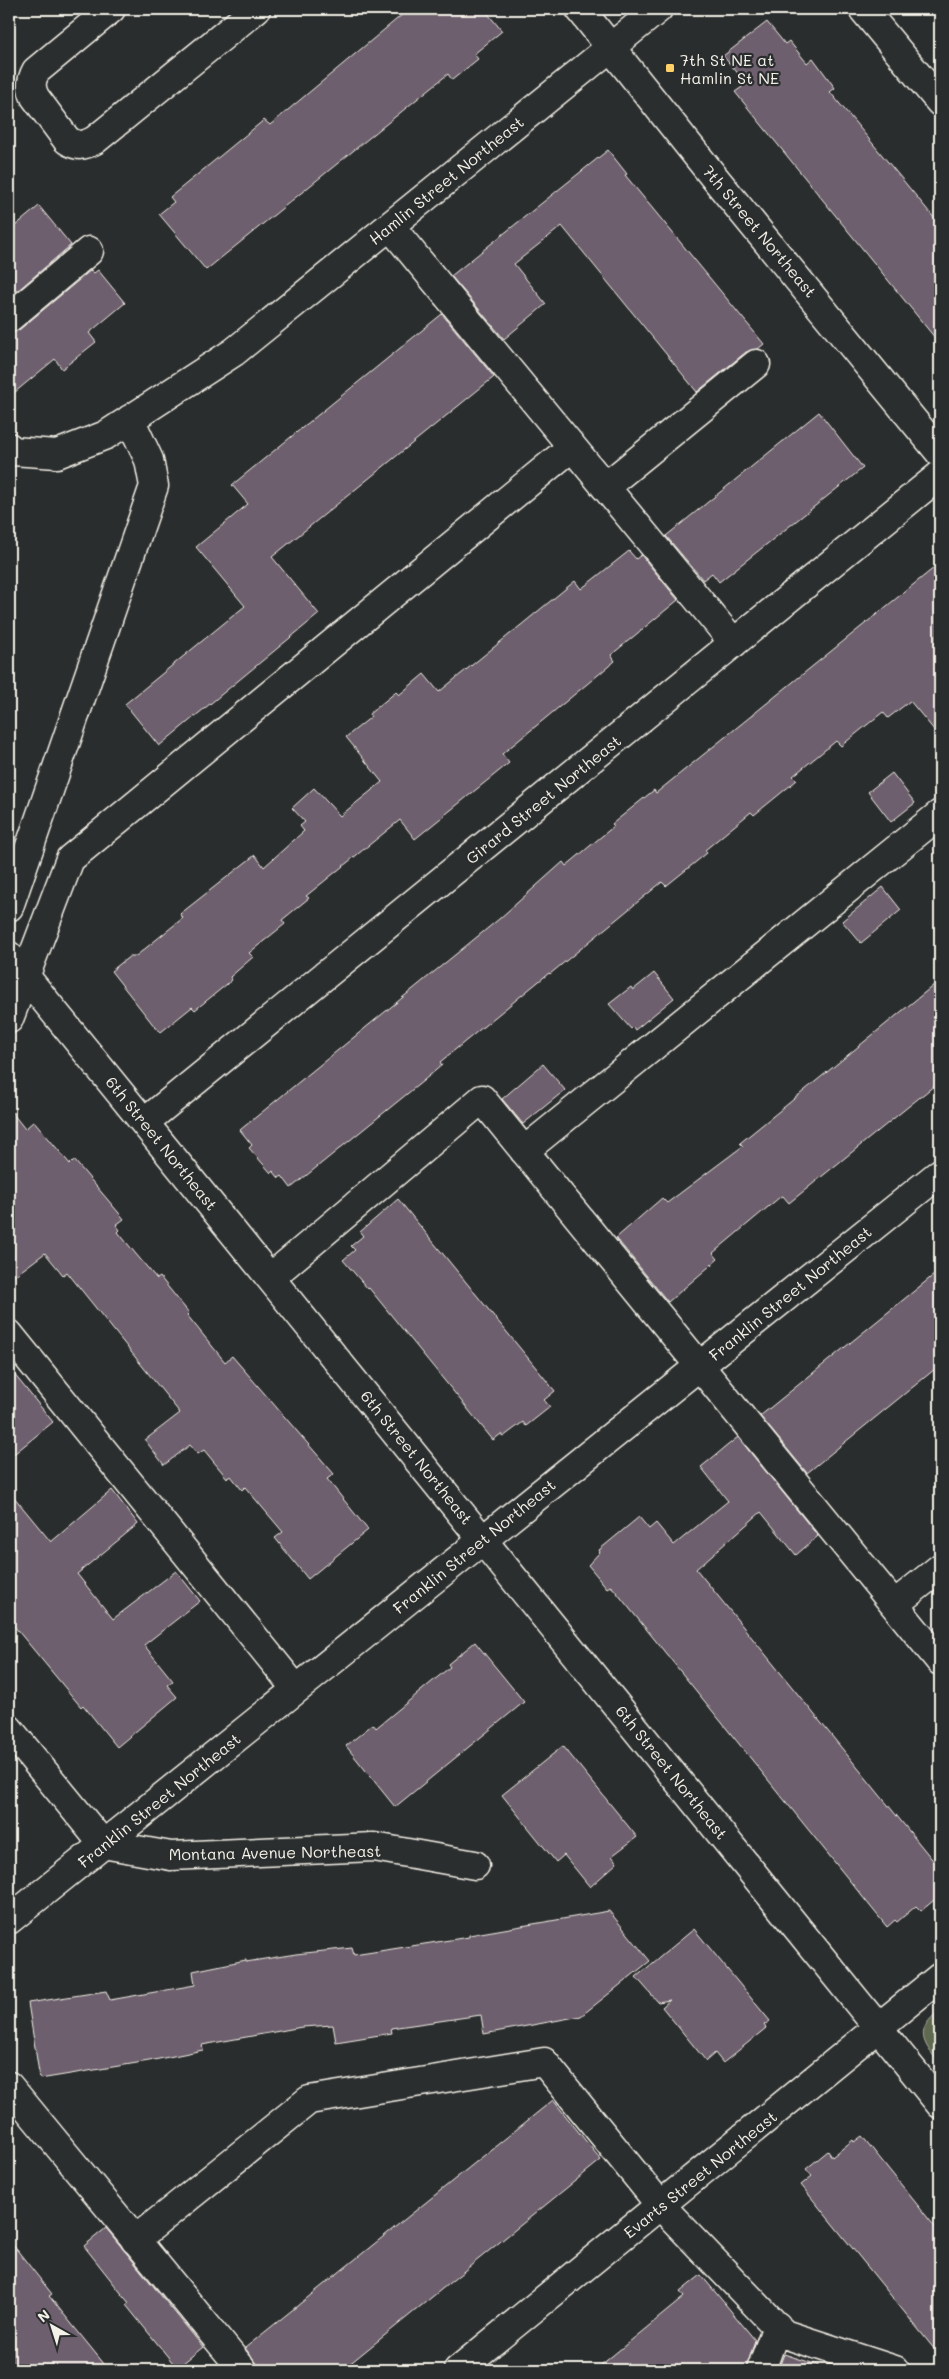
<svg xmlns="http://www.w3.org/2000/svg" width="949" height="2379" font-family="Mali,sans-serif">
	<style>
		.green { fill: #5e6950; stroke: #a9ad9c }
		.building { fill: #6d5f6d; stroke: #f4f1e8 }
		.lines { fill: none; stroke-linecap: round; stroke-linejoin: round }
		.minor-casing { stroke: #f4f1e8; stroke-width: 31 }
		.minor { stroke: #2a2d2e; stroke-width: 28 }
		.poi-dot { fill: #ffd166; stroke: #2a2d2e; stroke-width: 2 }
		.labels { text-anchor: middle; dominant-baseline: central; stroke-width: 4.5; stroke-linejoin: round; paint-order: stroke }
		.poi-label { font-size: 16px; fill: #f4f1e8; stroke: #2a2d2e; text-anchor: start }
		.street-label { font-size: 16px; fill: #f4f1e8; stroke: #2a2d2e }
	</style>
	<rect width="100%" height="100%" fill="#2a2d2e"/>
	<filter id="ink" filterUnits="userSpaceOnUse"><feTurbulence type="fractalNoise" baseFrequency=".02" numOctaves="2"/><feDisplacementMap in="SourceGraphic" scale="10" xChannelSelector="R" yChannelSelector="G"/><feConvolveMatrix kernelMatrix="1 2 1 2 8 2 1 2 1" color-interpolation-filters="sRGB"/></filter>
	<g filter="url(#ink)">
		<path class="green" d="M940 2010V2064C922 2042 914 2031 940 2010Z"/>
		<path class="building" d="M409 9H484L502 31 474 54 478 59 452 80 448 74 206 270 159 214 174 202 170 197 264 120 270 125Z
			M767 22 785 44 789 41 807 63 813 58 835 88 830 92 940 225V344L735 92 745 85 740 79 742 78 723 56Z
			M608 150 627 174 625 175 764 344 758 349 746 352 697 392 562 226 514 264 546 304 504 339 451 276Z
			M39 206 71 245 9 298V231Z
			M91 270 94 273 98 270 125 303 89 333 96 342 62 369 55 359 9 397V333L19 330Z
			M442 314 494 377 272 557 319 614 159 746 125 704 245 606 196 547 248 504 232 485Z
			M819 412 863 468 719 582 712 573 703 580 666 536Z
			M629 551 636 559 641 555 678 600 611 655 615 661 502 754 509 763 415 839 400 820 306 896 309 898 282 920 285 924 249 953 253 957 230 977 232 980 195 1010 192 1007 161 1032 155 1027 111 971 130 956H136L183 918 180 914 255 855 264 867 304 831 300 826 305 822 292 808 314 788 340 816 382 782 346 737 371 717 369 714 396 692 399 695 424 674 439 692 575 581 581 589Z
			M940 563V737L910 701 888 718 883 712 841 746 836 741 793 776 797 780 754 815 751 812 705 850 707 853 666 886 662 882 550 974 549 973 440 1062 442 1065 423 1081 291 1188 282 1176 279 1178 273 1171 271 1173 249 1148 252 1145 240 1130 499 919 563 862 566 866 614 826 612 824 654 790 656 793Z
			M892 773 915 803 891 822 868 792Z
			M883 887 901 910 861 943 842 921Z
			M654 973 674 998 635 1030 633 1027 631 1029 609 1004 631 987 633 990Z
			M940 980V1081L789 1203 783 1196 780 1197 713 1253 718 1259 668 1302 616 1238 662 1198 667 1203 743 1146 740 1143Z
			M543 1064 565 1090 523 1124 502 1099Z
			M9 1109 25 1129 34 1121 70 1164 74 1160 124 1219 116 1225 120 1230 118 1232 135 1253 157 1279 160 1277 189 1313 187 1315 225 1362 232 1356 334 1474 327 1479 368 1530 308 1579 275 1538 283 1532 245 1487 242 1490 231 1476 227 1478 204 1450 198 1454 190 1445 164 1465 145 1440 180 1413 67 1272 63 1275 45 1253 9 1280Z
			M398 1199 555 1391 544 1400 550 1407 526 1426 523 1422 503 1437 501 1434 493 1440 369 1288 368 1289 343 1260 355 1250 351 1246 363 1236 360 1232Z
			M940 1270V1365L807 1473 760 1416Z
			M9 1368 53 1422 9 1458Z
			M738 1437 818 1536 796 1555 761 1512 696 1569 940 1869V1895L921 1911 916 1906 897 1922 895 1920 887 1927 613 1588 610 1586 607 1588 588 1565 600 1552 599 1550 639 1517 649 1529 656 1523 674 1545 728 1501 701 1467Z
			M112 1490 138 1524 77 1574 113 1619 176 1571 200 1601 144 1645 173 1681 167 1685 177 1697 117 1747 83 1705 81 1707 9 1620V1491L51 1542Z
			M475 1642 524 1702 395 1807 346 1746 373 1724 376 1728 450 1667 448 1664Z
			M563 1746 637 1837 612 1856 617 1863 590 1887 564 1855 556 1862 502 1795Z
			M609 1911 650 1961 581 2016 484 2034 481 2015 391 2028 392 2033 336 2042 333 2025 302 2027 202 2045 203 2050 149 2061 40 2079 28 2003 106 1991 110 2000 195 1985 193 1971 246 1960V1962L296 1954 352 1948 354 1955 469 1937V1935Z
			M694 1929 770 2021 764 2025 766 2028 723 2063 715 2053 706 2061 662 2007 670 2000 658 2002 636 1977Z
			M553 2100 601 2160 342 2370H262L245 2348Z
			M862 2136 940 2233V2356L801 2185 812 2176 806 2169 828 2151 832 2157 853 2140 854 2142Z
			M106 2228 203 2347 177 2368 126 2305 129 2303 84 2246Z
			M9 2240 52 2294 49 2296 109 2370H9Z
			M701 2275 755 2340 746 2370H595L684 2297 680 2292Z
			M784 2354 818 2365 817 2370H778Z"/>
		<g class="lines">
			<defs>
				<path id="minor" d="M111 9 36 71C31 80 30 87 35 97L67 140C77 147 84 146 95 140L256 9
					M580 9 714 177 940 453
					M863 9 940 102
					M390 226 734 643
					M9 318 89 251
					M9 447 12 451 57 454 106 435 234 352 658 9
					M605 487 756 364
					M9 907 154 486 149 460 130 419
					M9 956 940 2104
					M9 1019 70 859 572 447
					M145 1122 940 475
					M524 1151 940 814
					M271 1277 482 1099 940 1661
					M9 1334 296 1689
					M895 1604 940 1568
					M9 1729 103 1844
					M103 1844 171 1856 374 1847 475 1865
					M9 1920 940 1173
					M9 2086 243 2370
					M135 2240 309 2100 544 2062 661 2206 784 2334 895 2370
					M458 2370 940 1977
					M761 2370 777 2326"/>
			</defs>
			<use href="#minor" class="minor-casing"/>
			<use href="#minor" class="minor"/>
		</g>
	</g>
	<rect class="poi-dot" x="665" y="63" width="10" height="10" rx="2.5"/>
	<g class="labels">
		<g class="poi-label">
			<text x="680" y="59">7th St NE at<tspan x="680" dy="18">Hamlin St NE</tspan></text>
		</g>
		<g class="street-label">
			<text transform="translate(446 180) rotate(-39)">Hamlin Street Northeast</text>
			<text transform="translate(760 231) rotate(50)">7th Street Northeast</text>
			<text transform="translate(543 799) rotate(-39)">Girard Street Northeast</text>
			<text transform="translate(162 1143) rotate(51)">6th Street Northeast</text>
			<text transform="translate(790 1293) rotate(-39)">Franklin Street Northeast</text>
			<text transform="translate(417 1457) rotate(51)">6th Street Northeast</text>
			<text transform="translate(474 1546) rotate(-39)">Franklin Street Northeast</text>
			<text transform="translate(672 1772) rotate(51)">6th Street Northeast</text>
			<text transform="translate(159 1800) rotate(-39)">Franklin Street Northeast</text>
			<text transform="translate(275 1852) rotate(-1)">Montana Avenue Northeast</text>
			<text transform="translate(700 2174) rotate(-39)">Evarts Street Northeast</text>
		</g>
	</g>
	<rect width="949" height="2379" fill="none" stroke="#2a2d2e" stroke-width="30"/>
	<rect x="15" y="15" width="919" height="2349" fill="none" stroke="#f4f1e8" stroke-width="2" filter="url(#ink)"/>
	<g transform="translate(52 2326) rotate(321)" stroke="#2a2d2e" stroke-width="4" paint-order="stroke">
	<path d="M0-4L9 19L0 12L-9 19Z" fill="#f4f1e8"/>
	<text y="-8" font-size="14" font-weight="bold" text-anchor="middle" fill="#f4f1e8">N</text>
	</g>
</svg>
